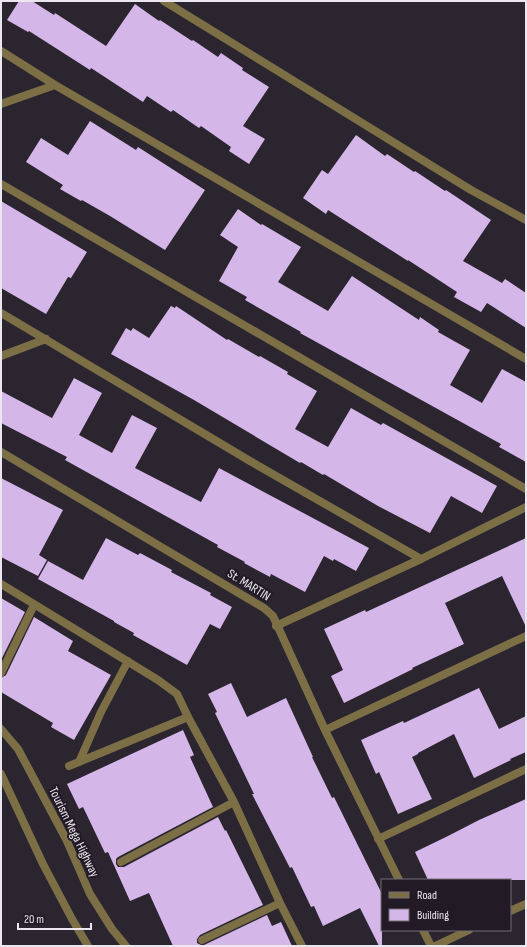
<svg xmlns="http://www.w3.org/2000/svg" width="527" height="947" font-family="'Sofia Sans Condensed',sans-serif">
	<style>
		.building { fill: #d4b6e8 }
		.lines { fill: none; stroke-linecap: round; stroke-linejoin: round }
		.minor { stroke: #7d6f45; stroke-width: 8 }
		.tertiary { stroke: #7d6f45; stroke-width: 8 }
		.labels { text-anchor: middle; dominant-baseline: central; stroke-width: 4; stroke-linejoin: round; paint-order: stroke }
		.street-label { font-size: 13px; fill: #ebe7ee; stroke: #221b26 }
	</style>
	<rect width="100%" height="100%" fill="#2b2530"/>
	<path class="building" d="M19 1H32L54 15 55 13 106 46 135 4 159 21 160 20 192 41 193 40 218 57 221 53 243 68 242 70 269 87 243 126 265 139 249 164 229 151 231 147 201 126 199 128 173 110 171 112 147 96 143 102 91 68 90 70 29 31 28 32 7 20Z
		M90 121 136 150 138 147 205 190 165 250 110 216 82 200 81 201 60 189 63 185 26 162 41 138 68 155Z
		M356 135 385 156 387 154 414 172 415 171 445 191 446 190 491 220 463 261 502 283 505 279 526 293V328L487 303 481 312 454 297 457 292 408 260V261L328 210 326 214 303 198 322 170 328 174Z
		M1 201 87 252 71 278 68 277 46 314 1 288Z
		M238 209 261 225 262 224 301 247 278 282 328 311 352 276 419 320 420 317 439 330 438 332 470 350 450 385 482 403 502 369 526 382V462L499 447 501 444 300 333 301 332 245 300 247 297 219 281 238 247 220 235Z
		M171 306 175 308 176 306 227 340 228 339 259 357 260 356 288 372 287 374 317 391 295 429 328 447 351 408 381 425 383 423 497 486 482 513 451 496 430 533 378 506 324 474 323 475 301 462 300 463 194 400 111 354 126 328 131 331 133 328 149 338Z
		M74 378 102 393 79 435 112 453 132 415 157 428 135 468 201 502 219 468 369 548 356 571 334 559 333 561 324 556 305 592 271 574 270 577 244 563 245 562 217 547 218 545 65 460 67 457 1 423V391L52 418Z
		M1 478 63 510 39 555 47 560 38 576 1 557Z
		M106 538 138 555 140 553 172 570 171 572 211 593 210 595 232 607 220 629 210 624 187 665 133 635 134 633 114 622V621L38 579 48 561 83 580Z
		M526 538V627L502 576 445 603 464 644 412 668 413 669 344 703 331 676 343 670 324 629 365 610 366 612Z
		M1 598 25 612 1 660Z
		M34 617 73 641 68 651 111 675 74 740 51 727 53 723 1 692V678L6 675Z
		M231 683 247 717 286 698 313 757H312L332 798 334 797 382 894V946H379L360 908 323 926 314 906 311 907 292 867 290 868 252 794H254L215 713 217 712 208 694Z
		M479 688 499 729 526 716V752L510 759 511 760 474 778 454 734 418 753V754L412 757 432 799 398 814 379 772 376 774 361 740 403 721 404 723Z
		M183 730 194 755 190 757 213 807 118 857 116 859V864L118 867H124L218 817 225 831 226 830 263 905 200 935 197 939V943L201 945H204L267 915 272 926 281 922 292 946H173L149 893 130 901 108 852 105 853 83 807 79 809 67 784Z
		M526 799V880H428L415 852 448 836 479 820Z"/>
	<g class="lines">
		<path class="minor" d="M164 1 471 190 526 220
			M1 51 55 85 526 359
			M1 104 55 85
			M1 184 526 489
			M1 313 250 461 421 559
			M1 356 46 339
			M1 452 264 608 273 616 325 730 399 880
			M1 584 158 680 177 694 188 717 234 802 280 903 302 946
			M276 626 421 559 526 507
			M1 673 34 605
			M325 730 526 636
			M79 762 101 712 128 661
			M69 766 188 717
			M378 839 526 769
			M121 862 234 802
			M510 911 526 904
			M423 930 431 946
			M202 940 280 903
			M435 946 469 930"/>
		<path class="tertiary" d="M1 729 18 749 66 839 90 894 112 929 126 946
			M1 774 43 864 72 919 88 946"/>
	</g>
	<g class="labels">
		<g class="street-label">
			<text transform="translate(249 585) rotate(32)">St. MARTIN</text>
			<text transform="translate(74 832) rotate(64)">Tourism Mega Highway</text>
		</g>
	</g>
	<rect width="527" height="947" fill="none" stroke="#ebe7ee" stroke-width="4"/>
	<rect x="381" y="879" width="130" height="52" fill="#221b26" stroke="#726d76"/>
	<rect x="389" y="892" width="20" height="6" fill="#7d6f45" stroke="#726d76"/>
	<text x="417" y="899" font-size="12" fill="#ebe7ee">Road</text>
	<rect x="389" y="909" width="20" height="12" fill="#d4b6e8" stroke="#726d76"/>
	<text x="417" y="919" font-size="12" fill="#ebe7ee">Building</text>
	<path d="M18 923v6h73v-6" fill="none" stroke="#ebe7ee" stroke-width="2"/>
	<text x="24" y="923" font-size="12" fill="#ebe7ee" stroke="#221b26" stroke-width="3" paint-order="stroke">20 m</text>
</svg>
